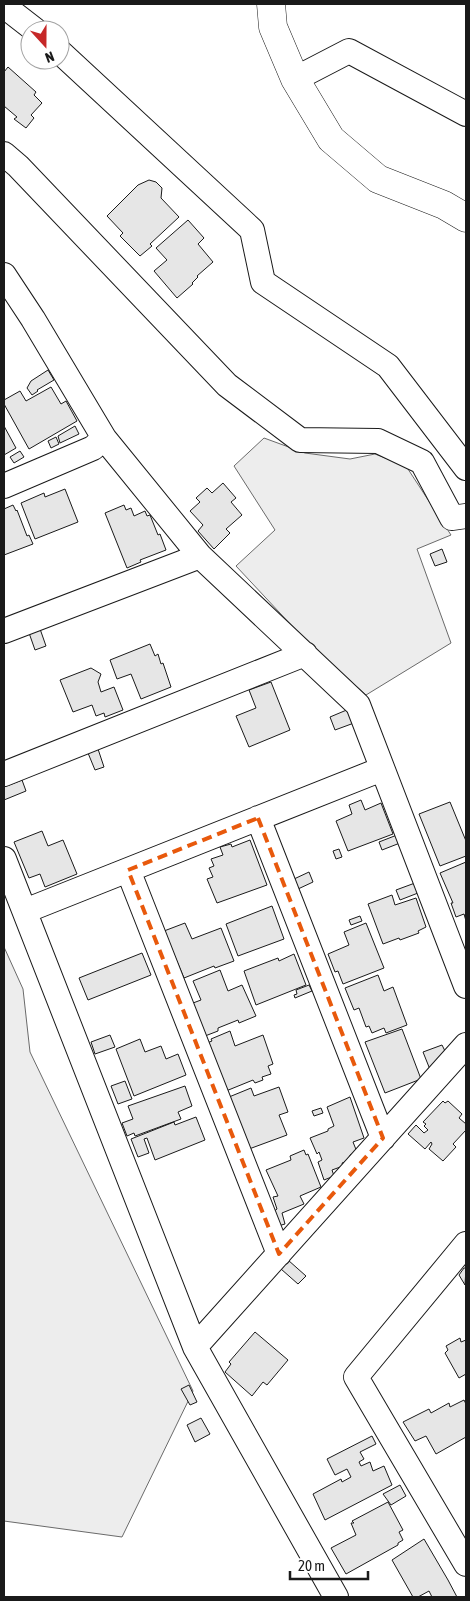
<svg xmlns="http://www.w3.org/2000/svg" width="470" height="1601" font-family="'Asap Condensed',sans-serif">
	<style>
		.built { fill: #ededed; stroke: #6a6a6a }
		.building { fill: #e6e6e6; stroke: #1a1a1a }
		.lines { fill: none; stroke-linecap: round; stroke-linejoin: round }
		.street-casing { stroke: #1a1a1a; stroke-width: 26 }
		.secondary-casing { stroke: #1a1a1a; stroke-width: 29 }
		.street { stroke: #fff; stroke-width: 24 }
		.secondary { stroke: #fff; stroke-width: 28 }
		.marked { fill: none; stroke: #e8590c; stroke-width: 4; stroke-dasharray: 10 6; stroke-linejoin: round }
	</style>
	<rect width="100%" height="100%" fill="#fff"/>
	<path class="built" d="M264 438 305 453 350 459 375 454 406 466 451 535 417 549 451 643 366 695 308 643 236 566 275 530 234 466Z
		M4 947 23 989 30 1052 193 1391 122 1537 4 1521Z"/>
	<path class="building" d="M8 67 36 92 34 95 42 103 31 115 34 118 26 128 14 119 17 117 4 106V72Z
		M149 180 156 182 162 188 161 198 179 217 150 244 152 246 140 256 120 236 123 233 107 216 138 185Z
		M188 220 204 238 198 244 213 262 197 276 198 277 192 283 193 284 177 298 154 271 167 260 156 248Z
		M48 370 54 380 37 390 38 391 32 395 27 388 31 381Z
		M51 387 61 404 66 401 77 421 29 449 4 404V400L20 391 26 401Z
		M4 426 16 448 4 455Z
		M75 426 79 434 60 443 58 436Z
		M56 437 59 444 51 448 48 441Z
		M20 451 24 457 14 463 10 457Z
		M223 483 236 498 231 502 242 515 226 529 230 533 214 549 198 531 203 525 190 511 200 502 196 498 207 488 212 493Z
		M65 489 78 522 35 539 21 503 44 493 45 497Z
		M13 505 16 511 17 510 27 536 29 535 33 544 4 555V509Z
		M124 505 126 510 131 508 134 516 145 511 147 516 150 515 158 535 160 534 166 550 140 560 141 562 127 568 105 513Z
		M442 549 447 562 435 566 430 554Z
		M39 626 46 646 35 650 28 630Z
		M150 644 155 656 158 654 161 664 163 663 171 687 141 699 131 674 117 679 110 660Z
		M91 668 101 674 98 682 101 692 114 687 123 710 105 717 104 713 96 716 92 705 73 712 60 680Z
		M271 682 290 730 249 747 236 716 256 708 249 690Z
		M349 709 354 723 335 730 330 717Z
		M98 749 104 767 95 770 88 753Z
		M22 780 26 791 4 800V787Z
		M361 800 365 810 381 803 393 834 348 851 336 821 352 814 349 805Z
		M450 802 466 841V856L440 866 419 814Z
		M42 831 48 846 63 840 77 874 45 887 40 874 29 878 14 842Z
		M397 835 400 843 382 850 379 842Z
		M250 840 267 885 217 903 207 879 213 877 209 868 214 866 211 859 223 855 220 847 231 844 232 847Z
		M339 849 342 857 336 859 333 851Z
		M466 862V921L464 914 456 917 451 903H453L440 873Z
		M309 872 313 882 298 889 294 879Z
		M415 883 418 893 400 900 396 890Z
		M392 895 395 905 416 898 426 927 418 931 419 933 400 940 399 938 383 944 368 904Z
		M272 906 284 939 238 956 226 924Z
		M360 916 362 921 351 925 349 920Z
		M185 923 192 939 221 928 234 961 215 968 214 966 184 978 164 931Z
		M366 923 384 968 343 984 338 971 335 972 328 954 349 945 344 932Z
		M142 953 151 975 88 1000 79 978Z
		M294 954 306 985 256 1005 244 971 278 958 279 961Z
		M220 970 228 991 242 985 256 1016 239 1023 238 1020 218 1028V1031L205 1036 193 1003 201 1000 193 981Z
		M378 975 384 991 393 987 407 1025 386 1033 384 1028 372 1033 369 1026 366 1027 359 1008 354 1010 345 988Z
		M309 985 312 991 295 998 294 995 297 994 296 990Z
		M402 1029 421 1079 385 1093 365 1042Z
		M230 1031 235 1046 263 1035 273 1064 268 1066 271 1074 262 1077 263 1080 255 1083 253 1080 226 1091 207 1043 212 1041 211 1039Z
		M110 1035 115 1047 95 1054 91 1042Z
		M140 1039 145 1052 161 1046 166 1059 178 1054 186 1075 134 1096 116 1049Z
		M442 1045 446 1053 431 1072 423 1052Z
		M125 1081 132 1099 118 1104 111 1086Z
		M185 1086 192 1106 178 1112 181 1119 135 1136 134 1133 127 1136 122 1123 133 1119 128 1106Z
		M279 1087 288 1112 279 1115 287 1135 249 1149 229 1097 251 1088 254 1096Z
		M350 1097 364 1138 353 1142 357 1152 350 1155 351 1160 342 1163 343 1166 332 1170 334 1176 324 1180 318 1162 322 1160 319 1152 317 1154 310 1138 328 1131V1129L334 1126 327 1107Z
		M443 1101 445 1103 448 1101 462 1114 459 1118 466 1124V1130L453 1144 456 1147 443 1161 429 1149 432 1144 431 1142 425 1149 408 1134 416 1125 424 1133 428 1130 424 1126 426 1124 423 1122Z
		M321 1108 323 1113 314 1116 312 1111Z
		M196 1117 205 1140 155 1160 147 1138 144 1139 149 1153 138 1157 131 1139 174 1122 175 1125Z
		M304 1150 306 1155 308 1154 321 1187 300 1196 304 1204 282 1213 285 1224 278 1226 273 1212 277 1209 273 1197 278 1196 266 1170 291 1160 290 1156Z
		M288 1260 306 1276 298 1284 281 1269Z
		M464 1268H466L465 1285 459 1275Z
		M255 1332 288 1360 267 1385 263 1382 252 1396 225 1372 231 1364 229 1362Z
		M460 1338 461 1342 466 1340V1374L459 1378 445 1353 448 1350 446 1346Z
		M189 1385 197 1402 190 1405 181 1389Z
		M464 1400 466 1404V1437L436 1454 426 1436 415 1441 403 1422 429 1409 431 1413 449 1403 450 1407Z
		M201 1418 210 1434 195 1442 187 1425Z
		M372 1436 376 1444 360 1452 364 1459 359 1462 361 1466 370 1462 373 1471 384 1466 392 1485 325 1520 313 1494 341 1479 342 1482 351 1477 347 1469 335 1475 327 1459Z
		M400 1485 406 1496 391 1505 383 1494Z
		M388 1502 403 1530 399 1532 403 1540 398 1543V1545L346 1574 331 1548 356 1535 351 1523H354L352 1521Z
		M424 1539 448 1580 457 1597H432L429 1591 418 1597H413L392 1560Z"/>
	<g class="lines">
		<defs>
			<path id="street" d="M4 6 35 30
				M60 52 252 230 263 282 388 366 466 468
				M295 79 349 51 466 114
				M4 154 18 166 227 385 300 440 378 441 422 462 452 518 466 516
				M4 275 33 319 104 438 200 556 358 705 466 986
				M4 486 93 448 104 438
				M4 631 200 556
				M4 774 305 654
				M258 818 383 1138
				M4 859 195 1347 336 1597
				M128 870 279 1254
				M25 911 382 769
				M466 1244 356 1377 466 1564
				M195 1347 466 1045"/>
			<path id="secondary" d="M271 4 273 27 295 79 331 139 378 179 444 205 466 218"/>
		</defs>
		<use href="#street" class="street-casing"/>
		<use href="#secondary" class="secondary-casing"/>
		<use href="#street" class="street"/>
		<use href="#secondary" class="secondary"/>
	</g>
	<path class="marked" d="M258 818 383 1138 279 1254 128 870Z"/>
	<rect width="470" height="1601" fill="none" stroke="#1a1a1a" stroke-width="10"/>
	<g transform="translate(45 45) rotate(159)"><circle r="24" fill="#ffffff" stroke="#a3a3a3"/>
	<path d="M0-4L9 19L0 12L-9 19Z" fill="#c62828"/>
	<text y="-8" font-size="14" font-weight="bold" text-anchor="middle" fill="#1a1a1a">N</text>
	</g>
	<path d="M290 1571v8h78v-8" fill="none" stroke="#1a1a1a" stroke-width="2.5"/>
	<text x="298" y="1571" font-size="15" fill="#1a1a1a" stroke="#ffffff" stroke-width="4" paint-order="stroke">20 m</text>
</svg>
